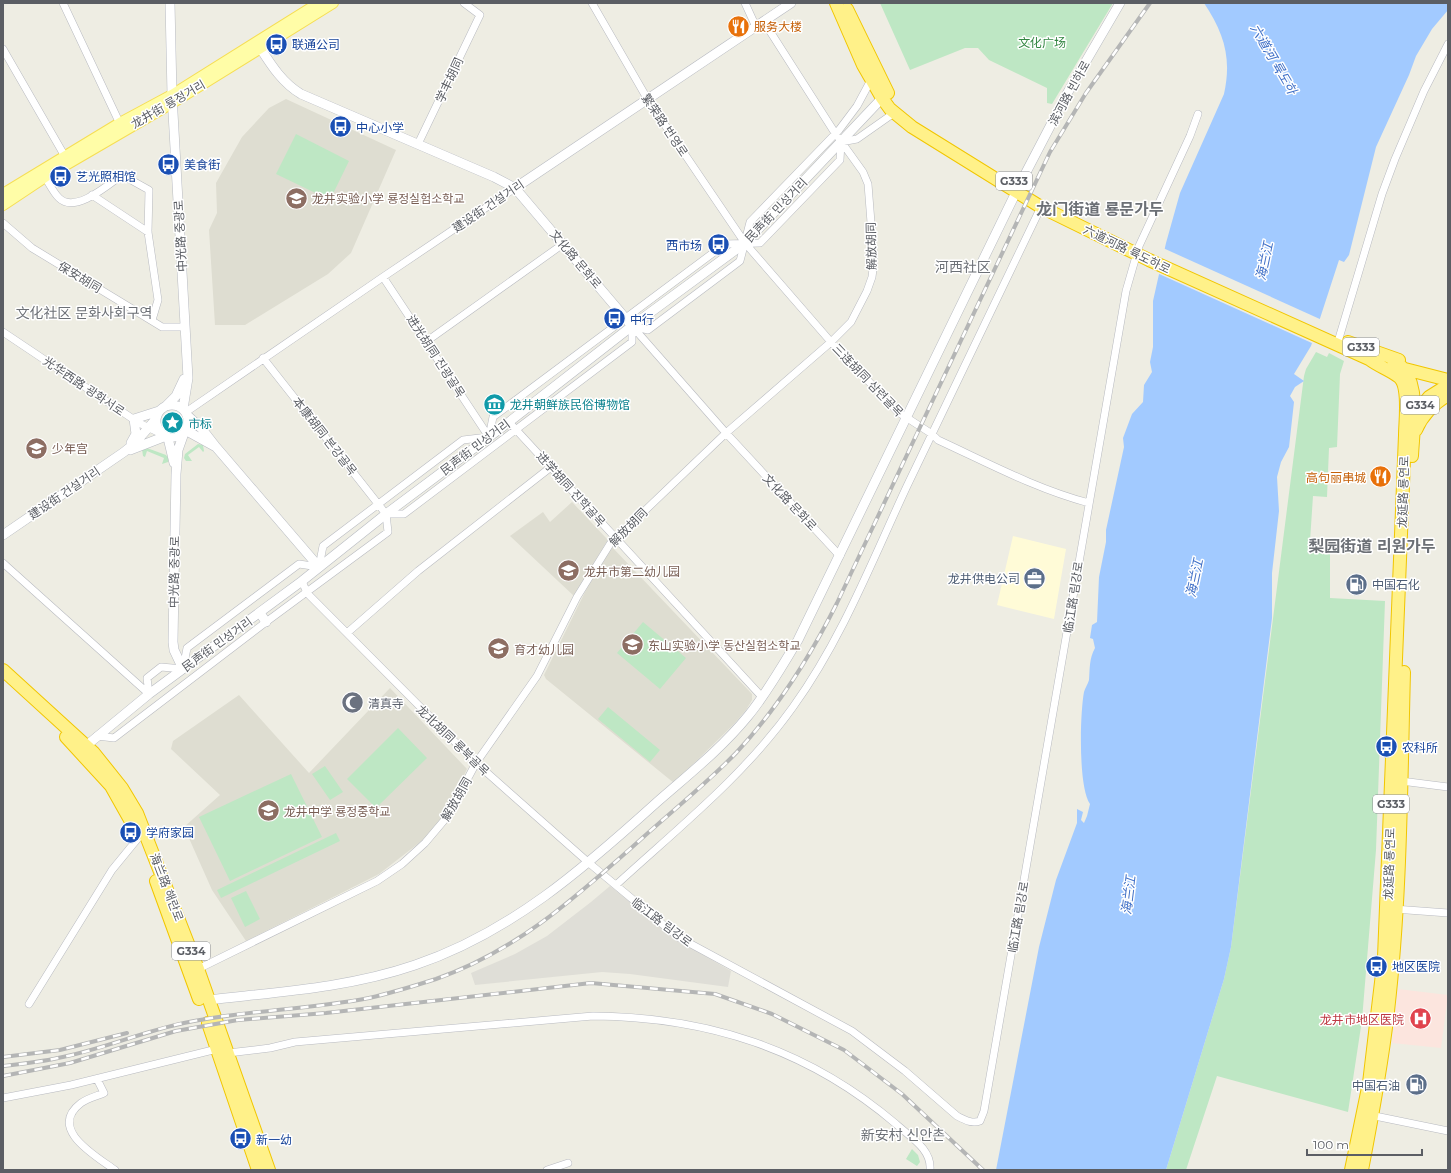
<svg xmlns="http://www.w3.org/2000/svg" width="1451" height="1173" font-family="Montserrat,'Noto Sans SC','Noto Sans KR',sans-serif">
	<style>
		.commercial { fill: #fffbd7 }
		.industrial { fill: #dfded7 }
		.education { fill: #deddd1 }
		.medical { fill: #fce5de }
		.green { fill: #bee7c4 }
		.water { fill: #a2caff }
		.pier { fill: #eeede3 }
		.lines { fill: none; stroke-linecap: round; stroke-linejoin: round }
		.street-casing { stroke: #b8bac0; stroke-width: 8 }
		.secondary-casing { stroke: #b8bbc2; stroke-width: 10 }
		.primary-casing { stroke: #f6de54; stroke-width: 12 }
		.highway-casing { stroke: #f1c600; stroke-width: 14 }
		.street { stroke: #fff; stroke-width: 7 }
		.secondary { stroke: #fff; stroke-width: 9 }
		.primary { stroke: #fffda7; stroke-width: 10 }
		.highway { stroke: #fff189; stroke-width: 12 }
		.rail-casing { stroke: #b4b5b5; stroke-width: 4 }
		.rail { stroke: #fff; stroke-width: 2.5; stroke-dasharray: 8; stroke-linecap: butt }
		.labels { text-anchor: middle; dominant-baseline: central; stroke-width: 3; stroke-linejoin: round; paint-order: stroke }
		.shield { fill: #fff; stroke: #8c8e92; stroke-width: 1 }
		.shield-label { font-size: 11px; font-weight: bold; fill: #5b5e64 }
		.food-label { font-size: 12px; fill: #c56008; stroke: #fff; text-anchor: start }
		.park-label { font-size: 12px; fill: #318540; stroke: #fff }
		.transit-label { font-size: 12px; fill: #164399; stroke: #fff; text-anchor: start }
		.street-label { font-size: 12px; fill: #5b5e64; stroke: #fff }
		.education-label { font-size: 12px; fill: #785e54; stroke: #fff; text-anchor: start }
		.culture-label { font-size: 12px; fill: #0d838f; stroke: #fff; text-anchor: start }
		.service-label { font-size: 12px; fill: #4e5e75; stroke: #fff; text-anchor: end }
		.worship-label { font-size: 12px; fill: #5b616d; stroke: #fff; text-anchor: start }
		.health-label { font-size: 12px; fill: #be3a42; stroke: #fff; text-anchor: end }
		.water-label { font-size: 13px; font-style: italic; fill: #4070c7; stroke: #fff }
		.quarter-label { font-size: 14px; fill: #6c7076; stroke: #fff }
		.district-label { font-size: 16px; font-weight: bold; fill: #6c7076; stroke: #fff }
	</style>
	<rect width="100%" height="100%" fill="#eeede3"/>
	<path class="commercial" d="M1013 536 1066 549 1054 619 997 605Z"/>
	<path class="industrial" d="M610 886 679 941 731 971 728 987 630 974 602 972 475 985 471 973 515 954 547 936 591 902Z"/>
	<path class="education" d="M286 99 396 150 351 253 328 274 245 325H215L209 230 217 213 216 183 242 137 269 108Z
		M572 502 607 539V541L574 596 510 536 543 512 550 522Z
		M612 547 752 694V700L746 710 734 724 674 783 546 679 544 675 589 584Z
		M390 688 467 769 446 813 428 836 379 874 246 941 212 890 184 827 220 795 171 749 173 741 239 695 309 773Z"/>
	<path class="medical" d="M1398 989 1448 995 1441 1048 1392 1043Z"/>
	<path class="green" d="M880 3H1113L1052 104 1047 103V88L989 60 978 48H965L910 70Z
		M296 134 349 161 330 200 276 174Z
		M1316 352 1327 357 1329 353 1344 361 1340 374 1337 447 1329 448 1327 497 1313 496 1310 541H1330V598L1385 601 1376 850 1362 1020 1348 1112 1217 1076 1186 1170H1166L1224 979 1231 947 1304 376 1306 369Z
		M198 444 203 445 204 451 203 452 199 447 188 455 192 461H186L184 458 185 454Z
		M147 448 166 455 169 459 168 462 162 464 164 458 147 451 145 457 143 456 142 449Z
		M643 622 686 658 660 689 617 653Z
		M608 707 660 750 650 762 598 719Z
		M398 728 427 758 376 808 347 779Z
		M325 766 343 792 330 800 312 774Z
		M291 774 322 837 230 881 199 817Z
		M336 833 340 841 221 898 217 890Z
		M246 891 260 919 245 927 231 898Z
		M912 1149 918 1155 920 1162 917 1166 906 1159Z"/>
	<path class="water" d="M1204 3H1448V10L1432 29 1416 56 1409 75 1376 147 1349 255 1344 262 1339 260 1311 346 1294 374 1304 381 1295 387 1290 396 1294 402 1289 447 1281 462 1277 477 1279 511 1272 573V618L1231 947 1224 979 1166 1170H996L1039 947 1056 880 1077 823V809L1083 812 1081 820 1084 823 1087 816 1090 804C1078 787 1080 713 1084 692 1085 688 1088 684 1089 680 1090 668 1089 659 1095 648L1093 639 1090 638 1092 625 1097 622 1099 577 1106 542V530L1124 447 1123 438 1132 414 1143 402 1144 385 1152 372 1150 362 1153 347V301L1166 243 1180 193 1224 94C1232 58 1224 33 1204 3Z"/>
	<path class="pier" d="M1163 248 1322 320 1314 344 1157 273Z"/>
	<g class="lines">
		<defs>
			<path id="street" d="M63 3 121 126
				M592 3 648 100 745 243 831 342 898 412 932 434 938 440C988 463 1036 489 1089 503
				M745 3 756 27
				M3 49 67 160
				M841 142 857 139 894 113
				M418 144 480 15 464 3
				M45 177C49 183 53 192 59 198 75 214 108 185 122 175L149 190 148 232 158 300 152 320
				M92 195 148 232
				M3 223 32 248 162 327H185
				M383 277 489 437
				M632 326 648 330 740 261 750 222 839 130 857 106 871 80
				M632 326 726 433 840 556
				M3 332 139 423 166 436
				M427 341 563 244
				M1337 345 1382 194 1395 159 1424 91 1448 44
				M263 358 386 514
				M186 412 383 277 515 188
				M509 422 762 697
				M489 437 493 417 725 244 760 243 840 160 841 142
				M386 514H404L632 342V326
				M3 563 149 694
				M302 581 307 593 476 763 589 863 678 937 852 1031 905 1071 957 1116C965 1120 972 1124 980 1121L984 1111 1126 291 1139 246 1190 136 1198 114
				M347 633 418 571 551 467
				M149 694 147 678 161 667 183 669 187 648 299 564 319 567 323 546 463 440 488 437
				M97 736 114 738 266 622 388 532 386 514
				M1401 781 1448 787
				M616 885C677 829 744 776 793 707 842 639 872 561 907 486 951 393 996 300 1041 207
				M1394 909 1448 913
				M198 969 377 881 402 864 425 843 447 817 476 763 537 676 577 597 610 544 726 433 831 342 851 322 867 291 872 277 874 261 868 184 863 172 835 133 764 22
				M29 1004 112 870 139 837
				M228 1053 270 1048 295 1042 593 1016C708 1017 808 1049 896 1124 910 1137 932 1149 930 1170
				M97 1079 104 1093C97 1096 88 1098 81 1103 47 1129 96 1156 115 1170
				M3 1098 71 1085 217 1049
				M1370 1115 1448 1131
				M547 1170 568 1163"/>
			<path id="secondary" d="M170 3 172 95 188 378 183 409
				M257 43C270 63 281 82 301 94L494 177 515 188 632 326
				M515 188 791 3
				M156 421a16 16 0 1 1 32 0a16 16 0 1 1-32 0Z
				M166 406 176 396 184 379
				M184 433 187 431 216 447 202 429 188 416
				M168 438 174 463
				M131 443 136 434 134 419 159 411
				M216 447 319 567
				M130 450 166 436
				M3 535 124 452 135 443 156 419
				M260 613 266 622
				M183 669 174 650 173 642 176 474 178 450 184 433
				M81 750 149 694 302 581 386 514 509 422 632 326 745 243 885 95
				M208 1000C277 992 348 988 415 965 510 933 583 869 656 803 688 775 721 749 748 716 767 693 782 666 798 640L1020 184 1068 92 1120 3"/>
			<path id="primary" d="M3 194 120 123 172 95 319 3
				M3 205 45 177 172 103 333 3"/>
			<path id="highway" d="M836 3 863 65 882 98 890 109 912 127 1041 207 1149 260 1369 359 1376 360
				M847 9 888 93
				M1348 342 1399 360
				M1392 359C1396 362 1401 366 1404 369 1420 390 1413 432 1412 456
				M1401 368 1448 380
				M1413 416 1429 397 1448 385
				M1416 430C1423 414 1433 404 1448 395
				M3 670 94 753 122 788 137 813 198 969 269 1170
				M66 737 111 786 138 834
				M156 881 199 999
				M208 1023 258 1170
				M1351 1170 1369 1083 1384 957 1405 435C1405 421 1410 386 1399 377 1390 370 1378 366 1369 359
				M1362 1170C1372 1118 1382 1065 1388 1011 1401 899 1401 785 1404 672"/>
		</defs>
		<use href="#street" class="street-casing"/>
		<use href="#secondary" class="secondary-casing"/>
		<use href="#primary" class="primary-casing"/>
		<use href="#highway" class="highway-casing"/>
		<use href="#street" class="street"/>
		<use href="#secondary" class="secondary"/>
		<use href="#primary" class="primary"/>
		<use href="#highway" class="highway"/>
		<defs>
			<path id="rail" d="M3 1057 60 1050 127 1033
				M3 1066C21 1064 40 1062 58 1058 101 1050 141 1032 184 1023 245 1010 308 1010 369 998 391 993 414 986 436 979 517 951 577 896 639 841 671 812 706 784 736 753 777 709 810 657 837 603L1050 152 1086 93 1150 3
				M3 1076 70 1063 176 1031 238 1020 326 1013 591 983 715 994 772 1014 844 1050 902 1094 983 1170"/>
		</defs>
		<use href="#rail" class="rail-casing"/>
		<use href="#rail" class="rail"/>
	</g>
	<defs>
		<symbol id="restaurant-disc" viewBox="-11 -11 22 22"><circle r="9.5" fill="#e8710a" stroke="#fff"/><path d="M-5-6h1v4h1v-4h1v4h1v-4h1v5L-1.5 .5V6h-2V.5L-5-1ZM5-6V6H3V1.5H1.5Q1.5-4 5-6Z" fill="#fff"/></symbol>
		<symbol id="bus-disc" viewBox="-11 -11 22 22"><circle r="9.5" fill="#1a4fb4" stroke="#fff"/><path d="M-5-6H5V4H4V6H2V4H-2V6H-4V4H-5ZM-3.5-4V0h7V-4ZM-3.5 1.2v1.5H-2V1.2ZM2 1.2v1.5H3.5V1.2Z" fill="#fff"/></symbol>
		<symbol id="school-disc" viewBox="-11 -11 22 22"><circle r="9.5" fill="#8d6e63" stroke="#fff"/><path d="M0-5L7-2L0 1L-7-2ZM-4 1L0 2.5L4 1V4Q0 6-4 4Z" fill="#fff"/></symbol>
		<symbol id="museum-disc" viewBox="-11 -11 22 22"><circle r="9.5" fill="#0f9aa8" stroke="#fff"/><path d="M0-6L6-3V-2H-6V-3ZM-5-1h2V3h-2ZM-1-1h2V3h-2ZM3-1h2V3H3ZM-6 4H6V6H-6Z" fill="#fff"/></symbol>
		<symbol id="sight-disc" viewBox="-11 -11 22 22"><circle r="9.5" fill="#0f9aa8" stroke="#fff"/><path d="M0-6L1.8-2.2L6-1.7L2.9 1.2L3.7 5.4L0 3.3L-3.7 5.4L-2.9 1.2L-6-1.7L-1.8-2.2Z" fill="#fff"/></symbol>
		<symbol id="office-disc" viewBox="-11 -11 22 22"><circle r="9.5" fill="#5c6f8a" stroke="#fff"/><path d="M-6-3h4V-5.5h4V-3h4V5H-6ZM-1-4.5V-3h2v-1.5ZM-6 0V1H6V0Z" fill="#fff"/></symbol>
		<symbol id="fuel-disc" viewBox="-11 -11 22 22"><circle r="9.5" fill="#5c6f8a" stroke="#fff"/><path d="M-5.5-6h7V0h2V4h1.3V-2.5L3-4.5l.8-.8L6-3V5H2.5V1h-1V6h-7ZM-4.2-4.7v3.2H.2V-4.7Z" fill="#fff"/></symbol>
		<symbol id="mosque-disc" viewBox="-11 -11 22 22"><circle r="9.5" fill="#6b7280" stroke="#fff"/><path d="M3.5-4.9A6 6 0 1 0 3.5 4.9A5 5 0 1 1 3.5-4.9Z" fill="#fff"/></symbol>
		<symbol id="hospital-disc" viewBox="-11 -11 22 22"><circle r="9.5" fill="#e0444e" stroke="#fff"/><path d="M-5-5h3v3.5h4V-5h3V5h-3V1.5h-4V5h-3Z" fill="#fff"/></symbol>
	</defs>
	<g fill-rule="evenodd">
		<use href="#restaurant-disc" x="726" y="14" width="25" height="25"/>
		<use href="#bus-disc" x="264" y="32" width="25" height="25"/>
		<use href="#bus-disc" x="328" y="114" width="25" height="25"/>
		<use href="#bus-disc" x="156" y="152" width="25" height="25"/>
		<use href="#bus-disc" x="48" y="164" width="25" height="25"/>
		<use href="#school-disc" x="284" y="186" width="25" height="25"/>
		<use href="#bus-disc" x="706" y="232" width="25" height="25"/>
		<use href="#bus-disc" x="602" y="306" width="25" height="25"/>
		<use href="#museum-disc" x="482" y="392" width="25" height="25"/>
		<use href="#sight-disc" x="160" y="410" width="25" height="25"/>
		<use href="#school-disc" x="24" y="436" width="25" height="25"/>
		<use href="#restaurant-disc" x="1368" y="464" width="25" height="25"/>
		<use href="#school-disc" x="556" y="558" width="25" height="25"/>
		<use href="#office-disc" x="1022" y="566" width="25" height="25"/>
		<use href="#fuel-disc" x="1344" y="572" width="25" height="25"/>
		<use href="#school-disc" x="620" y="632" width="25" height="25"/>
		<use href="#school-disc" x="486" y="636" width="25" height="25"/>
		<use href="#mosque-disc" x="340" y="690" width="25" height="25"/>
		<use href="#bus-disc" x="1374" y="734" width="25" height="25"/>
		<use href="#school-disc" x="256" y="798" width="25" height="25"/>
		<use href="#bus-disc" x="118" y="820" width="25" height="25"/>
		<use href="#bus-disc" x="1364" y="954" width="25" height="25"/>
		<use href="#hospital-disc" x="1408" y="1006" width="25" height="25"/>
		<use href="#fuel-disc" x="1404" y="1072" width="25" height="25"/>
		<use href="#bus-disc" x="228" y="1126" width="25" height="25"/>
	</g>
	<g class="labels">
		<g class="shield">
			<rect x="996" y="172" width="36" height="18" rx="3"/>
			<rect x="1343" y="338" width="36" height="18" rx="3"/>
			<rect x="1401" y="396" width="38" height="18" rx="3"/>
			<rect x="1373" y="795" width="36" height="18" rx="3"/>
			<rect x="172" y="942" width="38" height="18" rx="3"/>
		</g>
		<g class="shield-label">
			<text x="1014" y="181">G333</text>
			<text x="1361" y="347">G333</text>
			<text x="1420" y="405">G334</text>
			<text x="1391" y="804">G333</text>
			<text x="191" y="951">G334</text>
		</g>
		<g class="food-label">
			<text x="754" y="26">服务大楼</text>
			<text x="1366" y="477" text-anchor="end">高句丽串城</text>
		</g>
		<g class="park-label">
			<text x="1042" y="42">文化广场</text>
		</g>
		<g class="transit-label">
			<text x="292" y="44">联通公司</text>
			<text x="356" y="127">中心小学</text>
			<text x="184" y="164">美食街</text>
			<text x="76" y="176">艺光照相馆</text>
			<text x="702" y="245" text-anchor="end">西市场</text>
			<text x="630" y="319">中行</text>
			<text x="1402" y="747">农科所</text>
			<text x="146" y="832">学府家园</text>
			<text x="1392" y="966">地区医院</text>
			<text x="256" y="1139">新一幼</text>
		</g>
		<g class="street-label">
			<text transform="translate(449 80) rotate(-65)">学丰胡同</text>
			<text transform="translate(1069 93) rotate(-61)">滨河路 빈하로</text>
			<text transform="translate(168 104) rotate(-30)">龙井街 룡정거리</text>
			<text transform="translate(665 125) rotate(56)">繁荣路 번영로</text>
			<text transform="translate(488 206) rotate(-34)">建设街 건설거리</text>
			<text transform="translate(776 210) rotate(-46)">民声街 민성거리</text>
			<text transform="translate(180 236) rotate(-93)">中光路 중광로</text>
			<text transform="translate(871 246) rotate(-91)">解放胡同</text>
			<text transform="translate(1127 249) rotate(26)">六道河路 륙도하로</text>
			<text transform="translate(576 259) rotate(50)">文化路 문화로</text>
			<text transform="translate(80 277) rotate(31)">保安胡同</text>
			<text transform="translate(436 356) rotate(57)">进光胡同 진광골목</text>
			<text transform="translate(868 380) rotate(46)">三连胡同 삼련골목</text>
			<text transform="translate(84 386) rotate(34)">光华西路 광화서로</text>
			<text transform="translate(325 436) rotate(52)">本康胡同 본강골목</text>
			<text transform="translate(475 447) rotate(-37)">民声街 민성거리</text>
			<text transform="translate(571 489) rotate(48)">进学胡同 진학골목</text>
			<text transform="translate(1403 492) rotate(-88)">龙延路 룡연로</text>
			<text transform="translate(64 493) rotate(-34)">建设街 건설거리</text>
			<text transform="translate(790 502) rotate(47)">文化路 문화로</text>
			<text transform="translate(628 527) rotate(-45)">解放胡同</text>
			<text transform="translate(174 572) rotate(-89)">中光路 중광로</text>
			<text transform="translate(1073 597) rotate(-81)">临江路 림강로</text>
			<text transform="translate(217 644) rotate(-36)">民声街 민성거리</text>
			<text transform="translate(453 740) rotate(44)">龙北胡同 룡북골목</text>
			<text transform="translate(456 799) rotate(-60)">解放胡同</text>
			<text transform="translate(1389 864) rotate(-88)">龙延路 룡연로</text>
			<text transform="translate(167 887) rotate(69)">海兰路 해란로</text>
			<text transform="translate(1018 917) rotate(-80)">临江路 림강로</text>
			<text transform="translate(662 922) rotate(37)">临江路 림강로</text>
		</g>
		<g class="education-label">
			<text x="312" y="198">龙井实验小学 룡정실험소학교</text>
			<text x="52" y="448">少年宫</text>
			<text x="584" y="571">龙井市第二幼儿园</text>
			<text x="648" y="645">东山实验小学 동산실험소학교</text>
			<text x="514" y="649">育才幼儿园</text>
			<text x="284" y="811">龙井中学 룡정중학교</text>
		</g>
		<g class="culture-label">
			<text x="510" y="404">龙井朝鲜族民俗博物馆</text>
			<text x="188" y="423">市标</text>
		</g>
		<g class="service-label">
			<text x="1020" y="578">龙井供电公司</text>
			<text x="1372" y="584" text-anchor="start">中国石化</text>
			<text x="1400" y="1085">中国石油</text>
		</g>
		<g class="worship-label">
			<text x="368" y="703">清真寺</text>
		</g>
		<g class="health-label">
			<text x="1404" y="1019">龙井市地区医院</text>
		</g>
		<g class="water-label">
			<text transform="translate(1274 59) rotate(60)">六道河 륙도하</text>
			<text transform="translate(1264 261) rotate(-78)">海兰江</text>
			<text transform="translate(1194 578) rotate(-78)">海兰江</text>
			<text transform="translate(1128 895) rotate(-83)">海兰江</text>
		</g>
		<g class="quarter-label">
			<text x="963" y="267">河西社区</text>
			<text x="84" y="313">文化社区 문화사회구역</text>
			<text x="903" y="1135">新安村 신안촌</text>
		</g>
		<g class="district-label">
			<text x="1100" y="209">龙门街道 룡문가두</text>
			<text x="1372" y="546">梨园街道 리원가두</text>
		</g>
	</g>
	<rect width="1451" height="1173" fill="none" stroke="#5b5e64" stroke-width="8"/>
	<path d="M1307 1149v6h115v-6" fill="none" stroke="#5b5e64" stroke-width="2"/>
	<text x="1313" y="1149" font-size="12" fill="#5b5e64" stroke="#ffffff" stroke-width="3" paint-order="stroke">100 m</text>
</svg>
